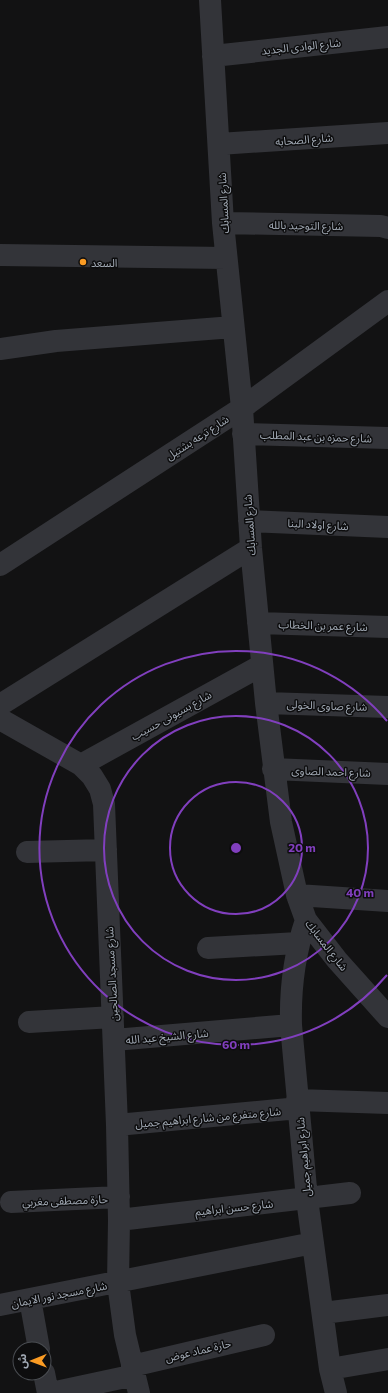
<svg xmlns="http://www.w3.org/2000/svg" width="388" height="1393" font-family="Commissioner,'Noto Sans Arabic',sans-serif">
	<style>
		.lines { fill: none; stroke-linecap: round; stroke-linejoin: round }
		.minor { stroke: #333439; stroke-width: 22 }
		.ring { fill: none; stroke: #813fbe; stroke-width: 2 }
		.poi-dot { fill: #fa9b23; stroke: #0d0d0e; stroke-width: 1.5 }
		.labels { text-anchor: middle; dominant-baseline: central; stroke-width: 3; stroke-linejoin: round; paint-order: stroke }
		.street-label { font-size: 11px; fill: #a2aab5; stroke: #0d0d0e }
		.poi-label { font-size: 11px; fill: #a2aab5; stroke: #0d0d0e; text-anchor: start }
		.centre { fill: #813fbe; stroke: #0d0d0e; stroke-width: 2 }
		.ring-label { font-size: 12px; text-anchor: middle; font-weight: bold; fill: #813fbe; stroke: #0d0d0e; stroke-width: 3; stroke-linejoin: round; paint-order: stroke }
	</style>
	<rect width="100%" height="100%" fill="#121213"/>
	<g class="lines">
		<path class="minor" d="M210 0 223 223 242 408 251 548 266 703 281 822 297 895 306 920 337 960 388 1017
			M213 56 388 37
			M219 144 388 133
			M223 223 381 226 388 228
			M0 255 226 258
			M0 349 56 341 233 327
			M243 434 388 438
			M249 521 388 527
			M0 565 242 408 388 301
			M258 623 388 627
			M266 703 388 707
			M0 705 251 548
			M0 719 81 765 92 776 100 789 104 804 117 1125 119 1220 118 1283 125 1335 139 1393
			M81 765 262 665
			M273 769 388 774
			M27 852 106 850
			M297 895 388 901
			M306 920C294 955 290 988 291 1025L307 1199 330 1369 336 1393
			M208 948 298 943
			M29 1022 113 1017
			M114 1040 291 1025
			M297 1100 388 1103
			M117 1125 299 1108
			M11 1202 119 1197
			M119 1220 350 1193
			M30 1299 39 1349
			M0 1305 313 1243
			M323 1313 388 1305
			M132 1366 264 1335
			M330 1369 388 1359
			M44 1373 48 1393
			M51 1393 135 1375"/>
	</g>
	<g class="ring">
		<circle cx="236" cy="848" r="66"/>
		<circle cx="236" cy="848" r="132"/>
		<path d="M387 975A197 197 0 1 1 387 721"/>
	</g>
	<circle class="poi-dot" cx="83" cy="262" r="4"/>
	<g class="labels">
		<g class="street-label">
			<text transform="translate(301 46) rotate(-6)">شارع الوادى الجديد</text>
			<text transform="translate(304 139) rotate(-4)">شارع الصحابه</text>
			<text transform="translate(223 203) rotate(-93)">شارع المسابك</text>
			<text transform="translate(306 225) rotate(1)">شارع التوحيد بالله</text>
			<text transform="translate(316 436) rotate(2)">شارع حمزه بن عبد المطلب</text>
			<text transform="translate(197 437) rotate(-33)">شارع ترعه بشتيل</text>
			<text transform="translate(318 524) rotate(3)">شارع اولاد البنا</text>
			<text transform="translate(249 525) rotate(-94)">شارع المسابك</text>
			<text transform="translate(323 625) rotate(2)">شارع عمر بن الخطاب</text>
			<text transform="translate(327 705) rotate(2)">شارع صاوى الخولى</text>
			<text transform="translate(171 715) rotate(-29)">شارع بسيونى حسيب</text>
			<text transform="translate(331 771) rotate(2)">شارع احمد الصاوى</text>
			<text transform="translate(327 945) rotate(52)">شارع المسابك</text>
			<text transform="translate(111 974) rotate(-93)">شارع مسجد الصالحين</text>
			<text transform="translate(167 1036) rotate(-5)">شارع الشيخ عبد الله</text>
			<text transform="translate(208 1117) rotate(-5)">شارع متفرع من شارع ابراهيم جميل</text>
			<text transform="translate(303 1157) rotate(-95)">شارع ابراهيم جميل</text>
			<text transform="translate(65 1200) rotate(-2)">حارة مصطفى مغربي</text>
			<text transform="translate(234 1207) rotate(-6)">شارع حسن ابراهيم</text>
			<text transform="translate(59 1294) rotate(-11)">شارع مسجد نور الايمان</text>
			<text transform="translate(198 1350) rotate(-13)">حارة عماد عوض</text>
		</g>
		<g class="poi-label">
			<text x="91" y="262">السعد</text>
		</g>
	</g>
	<circle cx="236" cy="848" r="6" class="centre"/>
	<g class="ring-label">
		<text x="302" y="852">20 m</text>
		<text x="360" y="897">40 m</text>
		<text x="236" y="1049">60 m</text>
	</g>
	<g transform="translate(32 1361) rotate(269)"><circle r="19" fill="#0d0d0e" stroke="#494c51"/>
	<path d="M0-3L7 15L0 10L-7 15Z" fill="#fa9b23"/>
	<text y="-6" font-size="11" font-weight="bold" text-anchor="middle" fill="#a2aab5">ش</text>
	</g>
</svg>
